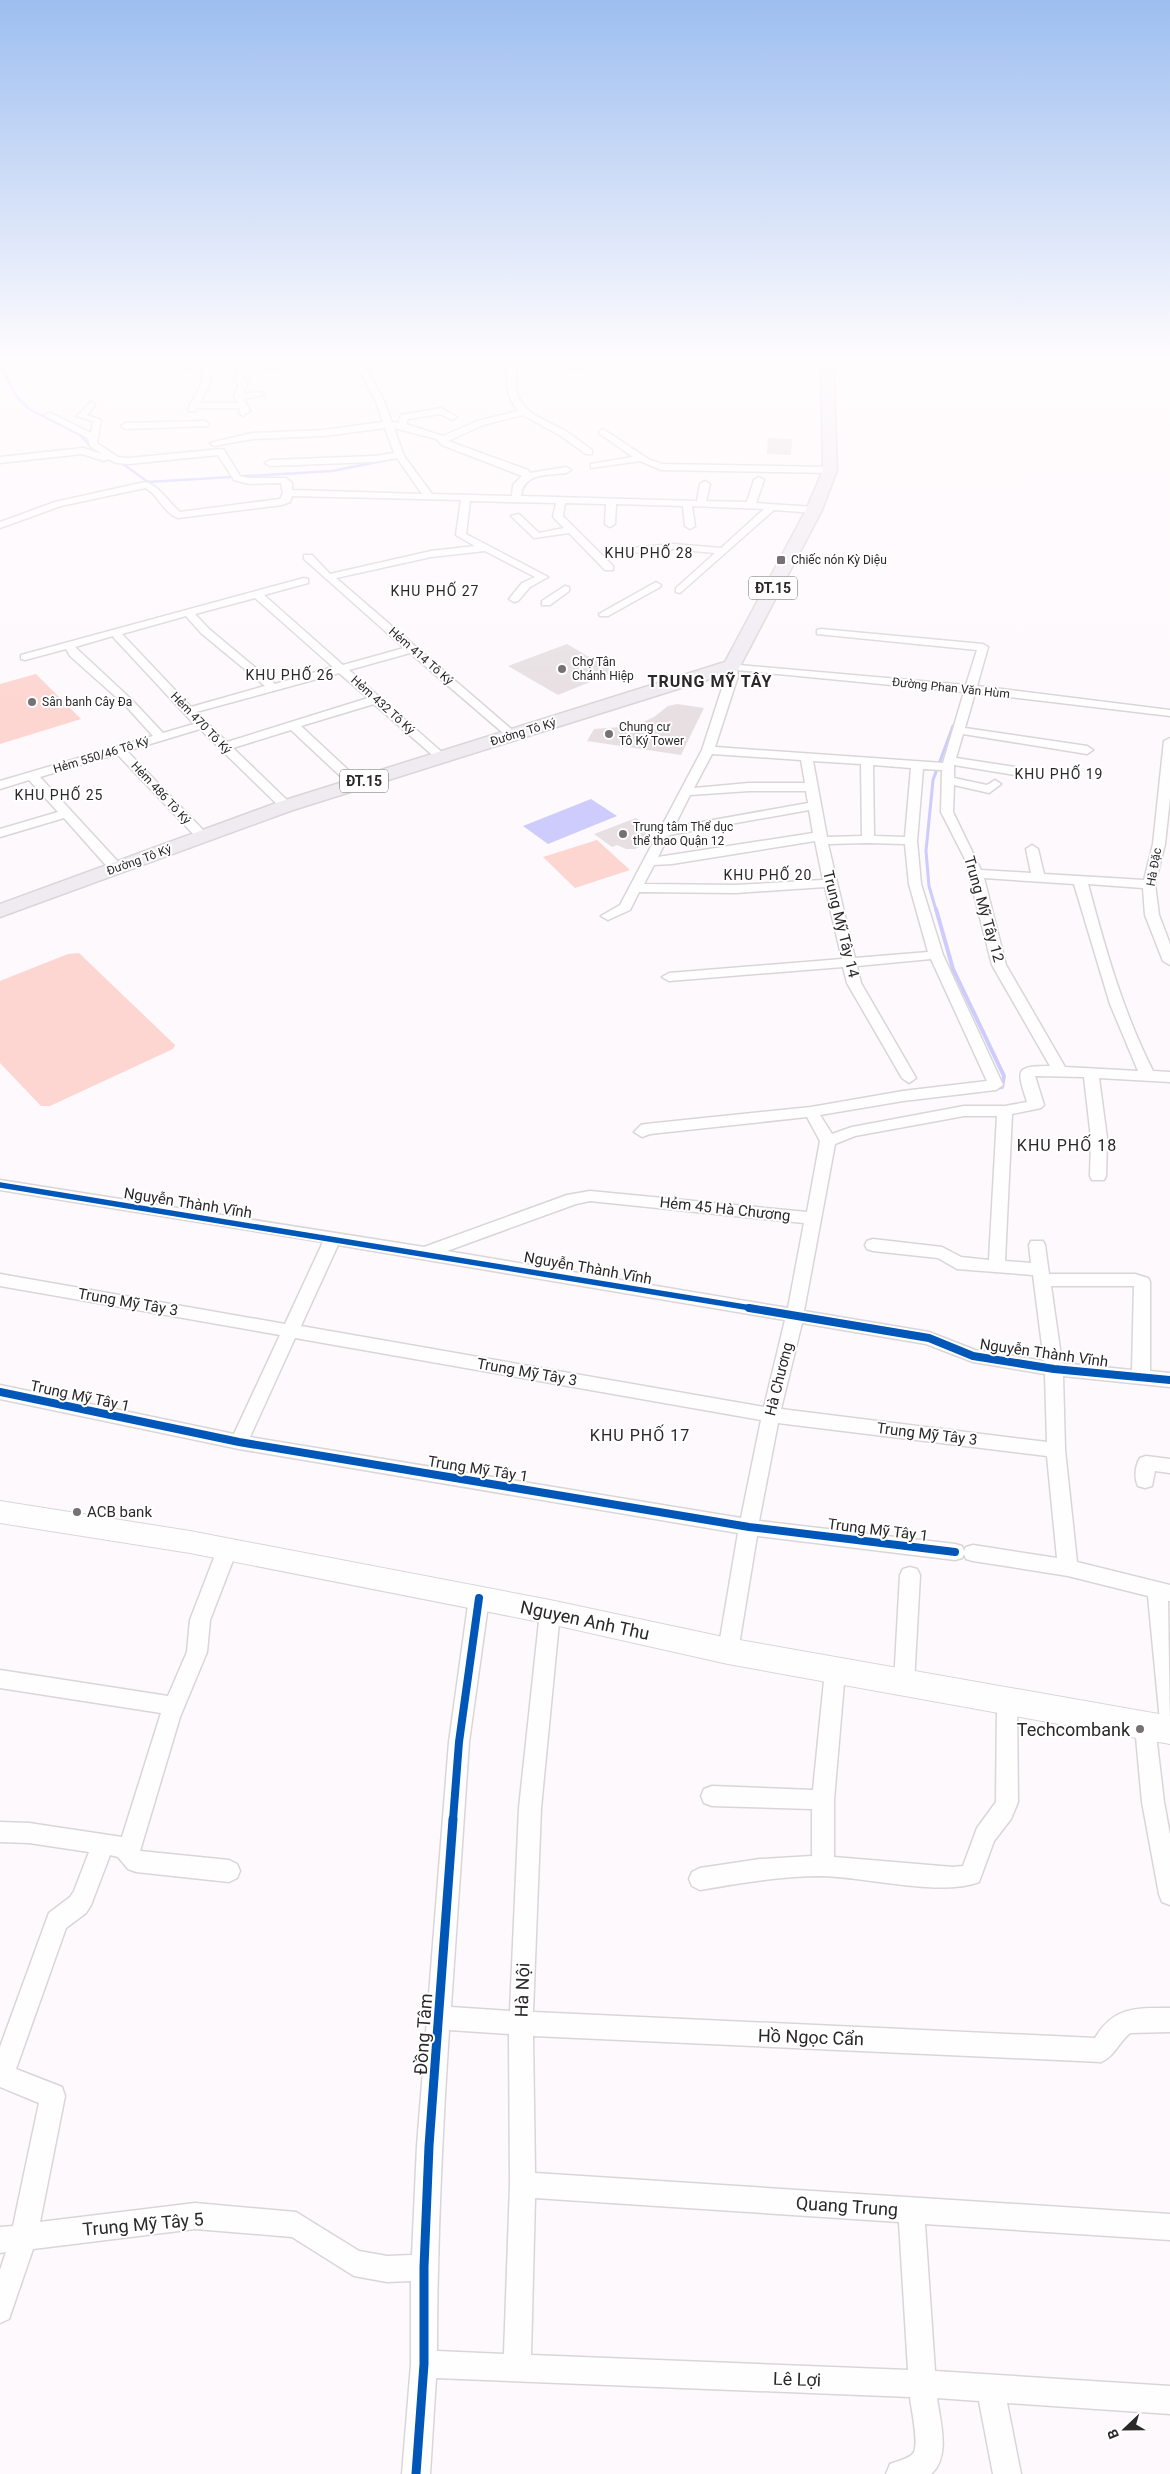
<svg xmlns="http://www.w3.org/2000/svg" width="1170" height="2474" font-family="Roboto,sans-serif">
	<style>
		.green { fill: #fdd5d1 }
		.water { fill: #cdccfd }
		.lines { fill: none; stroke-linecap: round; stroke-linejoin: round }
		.stream-far2 { stroke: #cdccfd; stroke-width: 2.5 }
		.stream-far1 { stroke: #cdccfd; stroke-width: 3 }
		.stream { stroke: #cdccfd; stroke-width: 4 }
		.building { fill: #e7dfe2 }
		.minor-casing { stroke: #dad6d8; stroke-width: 3 }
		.secondary-casing { stroke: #dad6d8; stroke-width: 2 }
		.primary-casing { stroke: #d9d6d8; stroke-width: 3 }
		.minor { fill: #fffeff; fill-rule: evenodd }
		.secondary { fill: #fffeff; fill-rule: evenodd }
		.primary { fill: #efebf1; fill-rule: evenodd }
		.cycleway-far2-casing { stroke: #fff; stroke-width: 9 }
		.cycleway-far1-casing { stroke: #fff; stroke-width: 11 }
		.cycleway-casing { stroke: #fff; stroke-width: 12 }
		.cycleway-far2 { stroke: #0057b8; stroke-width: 5.5 }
		.cycleway-far1 { stroke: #0057b8; stroke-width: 8 }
		.cycleway { stroke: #0057b8; stroke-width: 9 }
		.poi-dot { fill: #757174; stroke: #fff; stroke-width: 2 }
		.labels { text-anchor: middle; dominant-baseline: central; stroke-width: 4; stroke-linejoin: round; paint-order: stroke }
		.far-poi-label { font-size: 12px; fill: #2b282a; stroke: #fff; text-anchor: start }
		.far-street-label { font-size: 12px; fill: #2b282a; stroke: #fff }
		.far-neighbourhood-label { font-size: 14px; letter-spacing: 1px; fill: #2b282a; stroke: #fff }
		.shield { fill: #fff; stroke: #6b686a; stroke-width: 1 }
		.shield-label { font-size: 14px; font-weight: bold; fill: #2b282a }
		.street-label { font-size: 15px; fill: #2b282a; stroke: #fff }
		.poi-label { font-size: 15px; fill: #2b282a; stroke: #fff; text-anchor: start }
		.far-district-label { font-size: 16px; font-weight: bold; letter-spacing: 1px; fill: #2b282a; stroke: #fff }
		.neighbourhood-label { font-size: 16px; letter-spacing: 1px; fill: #2b282a; stroke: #fff }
		.near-street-label { font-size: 18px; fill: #2b282a; stroke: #fff }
		.near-poi-label { font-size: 18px; fill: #2b282a; stroke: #fff; text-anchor: end }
	</style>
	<rect width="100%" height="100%" fill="#fef9fc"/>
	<path class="green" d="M36 674 81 719 0 744V684Z
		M597 840 630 870 575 888 543 857Z
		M79 953 175 1045 173 1049 50 1106H41L0 1063V981L68 954Z"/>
	<path class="water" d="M591 799 617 816 548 844 523 826Z"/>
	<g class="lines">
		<path class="stream-far2" d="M1 356 4 371 16 396 29 409 80 435 99 455 123 464 148 482 332 471 397 458"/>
		<path class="stream-far1" d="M936 910 929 886 926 851 933 780 953 726"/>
		<path class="stream" d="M936 909 953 969 1004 1076 1002 1087 994 1088"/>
	</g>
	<path class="building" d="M768 438 792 439 791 455 767 454Z
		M567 644 615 672 558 695 508 666Z
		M677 704 704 708 681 755 587 741 594 729 635 726 654 717 668 706Z
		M636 818 652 829 641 846 635 849H626L617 845 612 847 594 834Z"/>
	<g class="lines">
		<defs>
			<path id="minor" d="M122 356H130L129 361 210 365 303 363 306 362 307 356H315L313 365 304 367 245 369 243 379 248 382 243 394 260 392 264 395 244 399 250 411 243 416 239 413 240 408H197L195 411H189L188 409 200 387 205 369 75 363 71 361 75 359 121 360ZM213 369H237L235 381 239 384 234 397 238 403H200L208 387Z
				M351 356H359L362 361 421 360 580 364 602 356H615L581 368 517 367C510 408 532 414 564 430 574 436 583 444 592 450V454H586L561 436 523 415 483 425 448 441 528 470 530 473 566 467 571 470 566 473C546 476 524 472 521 496L697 501 700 484 705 481 710 484 706 501 747 502 754 480 759 477 764 480 756 503 814 507 819 510 814 513 774 510 680 593 676 592V588L715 553 673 549 623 554 618 551 620 549 673 544 721 548 764 509 692 506 695 526 690 529 685 526 683 506 616 504 615 524 610 527 605 524 606 504 565 503 563 516 613 566V570H605L569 533 534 538 511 516 519 514 539 533 564 528 553 517 556 503 470 501 466 534 548 577 530 587 518 601 514 602 509 599 522 583 535 577 485 551 431 557 336 578 517 734V738H509L410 653 349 670 445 755V759H437L374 704 301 726 360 781 362 784 360 787H352L291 730 233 748 290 803 292 806 286 810 282 809 200 729 127 751 206 833 208 836 206 839H198L117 754 40 777 121 865 122 868 121 871H111L64 818 0 837V829L58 812 29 780 0 789V781L153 736 125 705 70 656 66 649 25 660 21 659V655L304 578 308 579V583L264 595 343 665 404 648 304 559V555H312L330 574 431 551 475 546 456 535 461 500 292 496 290 502 282 505 178 518C163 513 156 491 145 488L61 506 0 528V522L55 502 145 482C160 486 168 502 180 512L280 499 283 493 281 483 249 484 234 480 218 455 129 464 116 463 108 459 104 461 82 454 0 463V457L83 448 102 454 90 446 88 438 44 415 51 413 91 433 93 421 77 416 91 402 95 405 87 415 101 420 97 443 118 457 129 458 221 449 224 450 240 476 249 478H286L292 483V490L422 494 397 458 374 462 270 466 265 463 270 460 374 456 394 453 385 428 324 436 252 439 214 446 210 443 252 433 324 430 383 422 375 399ZM421 364 508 367C505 384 507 397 518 411L477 421 443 436 406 424 408 419 440 414 453 420 457 417 441 408 401 415 398 423 392 422 383 399 365 366ZM394 428 436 439 442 445 522 476 513 485 512 496 432 494 404 456ZM255 598 333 667 275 684 209 629 195 614ZM186 616 201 633 265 686 191 707 122 634ZM113 636 114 638 194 724 163 733 133 701 75 647ZM339 673 368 698 227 742 196 712Z
				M205 421 209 424 208 426 125 429 121 426 125 423Z
				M603 429 650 460 662 464 830 467 835 470 830 473 661 470 640 461 591 468V464L633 457 600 434 599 432Z
				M656 582 661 585 660 587 608 616H600L599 614Z
				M565 586 569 587V591L550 605H542V601Z
				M821 629 983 644 988 647 977 686 1170 710V716L975 693 965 728 1087 746 1093 750 1087 754 963 734 956 758 1015 767 1021 771 1015 775 954 765V778L987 785 995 780 1001 784 989 793 954 785 953 812 981 870 1031 873 1026 849 1032 845 1038 849 1044 874 1144 880 1153 844 1164 741 1170 738V798L1165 844 1155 884 1159 915 1170 944V965L1163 961 1145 915 1143 888 1088 884C1105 948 1123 1012 1153 1071L1170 1072V1082L1099 1078 1107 1138 1106 1176 1104 1180H1092L1090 1176 1091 1138 1084 1077 1035 1076 1044 1105 1041 1108 1012 1114 1005 1261 1031 1263 1029 1245 1031 1241H1043L1045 1245 1049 1274H1135L1148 1278 1150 1282V1371L1170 1373V1387L1063 1376 1065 1450 1077 1562 1170 1585V1601H1168L1170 1730 1163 1728 1160 1721 1148 1596 1068 1576 973 1561 966 1559 964 1554 962 1558 955 1560 757 1536 738 1651 735 1657 728 1660 721 1657 718 1651 738 1533 239 1449 0 1399V1385L234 1434 280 1335 0 1286V1274L285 1324 323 1242 0 1190V1180L424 1247 567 1195 590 1191 807 1212 820 1141 807 1117 650 1134 642 1137 634 1132 641 1125 646 1124 811 1107 903 1091 987 1081 931 959 857 966 861 983 916 1078 909 1083 902 1078 847 983 843 967 669 981 662 977 669 973 842 959 825 887 736 893 639 892 630 910 608 920 601 916 620 905 702 750 726 676 728 664 966 685 977 650 817 634V630ZM737 670 964 692 943 763 715 747 738 676ZM712 754 801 760 805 783H749L694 788ZM813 761 861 764 862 836 827 837ZM873 765 911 768 905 837 874 836ZM923 769 942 770 941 812 965 859 992 965 1050 1066C1014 1066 1017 1070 1027 1102L1005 1106H964L852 1127 832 1134 820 1115 903 1101 996 1090 1003 1085 943 955 921 884 917 841ZM749 791H806L808 803 674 827 690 795ZM809 810 813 833 658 857 669 835ZM815 841 823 880 736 885 644 884 654 865 672 864ZM868 843 905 844 909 884 928 952 855 958 828 844ZM984 878 1074 884 1110 1004 1138 1071 1065 1067 1006 965ZM964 1116H997L989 1260 961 1257 942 1247 873 1239 867 1241 865 1245 867 1249 873 1251 938 1258 957 1269 1033 1275 1044 1361 975 1350 929 1332 804 1311 835 1144 855 1136ZM590 1201 804 1223 788 1308 447 1251 576 1204ZM338 1245 785 1320 764 1407 301 1326ZM1051 1286H1134L1132 1370 1062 1363ZM802 1323 926 1344 973 1362 1045 1374 1047 1442 781 1409ZM295 1338 761 1420 741 1518 250 1437ZM778 1423 1047 1456 1057 1558 973 1545 966 1547 964 1551 962 1546 955 1544 759 1521Z
				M1146 1456 1170 1459V1473L1155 1471 1152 1486 1145 1488 1138 1486C1134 1478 1135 1466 1140 1458Z
				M227 1542 234 1544 237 1550 210 1620 207 1652 180 1717 140 1851 229 1860 237 1864 240 1871 237 1878 229 1882 136 1872 128 1869 118 1857 110 1855 91 1905 86 1913 66 1928 16 2069 62 2087 65 2096 40 2222 195 2203 296 2212 359 2251 387 2256 412 2255 417 2146 449 1742 469 1598 472 1592 479 1590 486 1592 489 1598 469 1742 451 2007 510 2011 519 1808 540 1612 543 1606 550 1604 557 1606 560 1612 541 1808 533 2012 1095 2038C1114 2006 1137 2008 1170 2008V2032L1130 2033C1119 2042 1114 2057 1101 2062L533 2036 535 2173 1170 2214V2240L925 2224 935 2371 1170 2386V2414L1007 2403 1021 2474H993L979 2401 937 2398C940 2421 951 2457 931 2474H886L890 2464C897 2461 910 2459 914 2452 919 2441 911 2409 910 2397L436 2378 430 2474H402L411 2364V2281L387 2282 354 2276 292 2237 195 2229 33 2249 9 2319 0 2323V2270L6 2252 0 2253V2227L13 2226 39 2103 0 2087V2047L46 1921 49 1913 70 1897 74 1891 89 1852 29 1843 0 1842V1822L29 1823 122 1837 161 1713 0 1688V1670L168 1696 187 1652 190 1620 217 1550 220 1544ZM449 2030 509 2034 510 2185 504 2354 437 2351C437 2244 442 2137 449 2030ZM535 2198 899 2222 908 2370 531 2355Z
				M910 1567 917 1569 920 1575 914 1683 911 1689 904 1692 897 1689 894 1683 900 1575 903 1569Z
				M835 1662 842 1665 845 1671 834 1800V1857L953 1867 963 1866 977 1828 996 1802 997 1702 1000 1696 1007 1693 1014 1696 1017 1702 1018 1802 1011 1819 994 1841 979 1882C941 1897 866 1877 822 1876 781 1876 741 1883 700 1890L692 1886 689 1879 692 1872 700 1868 760 1859 812 1856V1809L712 1806 704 1803 701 1796 704 1789 712 1786 813 1790 825 1671 828 1665Z
				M1145 1717 1152 1719 1155 1726 1164 1802 1170 1835V1905L1162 1902 1159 1894 1142 1802 1135 1726 1138 1719Z"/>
			<path id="secondary" d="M0 1501 190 1531 550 1600 728 1638 1170 1716V1744L728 1664 550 1624 190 1553 0 1523Z"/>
			<path id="primary" d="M821 356H833L837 470 822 510 738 670 293 810 0 917V904L279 802 725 662 806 510 823 470Z"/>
		</defs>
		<use href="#minor" class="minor-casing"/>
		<use href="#secondary" class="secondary-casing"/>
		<use href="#primary" class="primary-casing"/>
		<use href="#minor" class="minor"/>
		<use href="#secondary" class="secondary"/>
		<use href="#primary" class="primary"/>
		<defs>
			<path id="cycleway-far2" d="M0 1185 757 1309"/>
			<path id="cycleway-far1" d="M749 1308 929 1338 973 1356 1054 1369 1170 1380
				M0 1392 239 1442 749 1527 955 1552
				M453 1820 459 1742 479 1598"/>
			<path id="cycleway" d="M416 2474 424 2364V2267L429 2146 453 1819"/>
		</defs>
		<use href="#cycleway-far2" class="cycleway-far2-casing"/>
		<use href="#cycleway-far1" class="cycleway-far1-casing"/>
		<use href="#cycleway" class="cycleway-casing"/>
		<use href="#cycleway-far2" class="cycleway-far2"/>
		<use href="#cycleway-far1" class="cycleway-far1"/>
		<use href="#cycleway" class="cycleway"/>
	</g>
	<linearGradient id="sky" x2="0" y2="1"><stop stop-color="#9dbef0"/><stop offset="0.51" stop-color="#fffcfe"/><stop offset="1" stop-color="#fffcfe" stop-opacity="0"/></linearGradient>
	<rect width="1170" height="703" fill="url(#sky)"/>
	<g class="poi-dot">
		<rect x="776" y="555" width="10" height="10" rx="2.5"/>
		<circle cx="562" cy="669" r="5"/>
		<circle cx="32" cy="702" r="5"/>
		<circle cx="609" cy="734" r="5"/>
		<circle cx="623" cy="834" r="5"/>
		<circle cx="77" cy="1512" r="5"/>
		<circle cx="1140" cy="1729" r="5"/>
	</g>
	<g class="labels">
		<g class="far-poi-label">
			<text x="791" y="560">Chiếc nón Kỳ Diệu</text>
			<text x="572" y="662">Chợ Tân<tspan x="572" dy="14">Chánh Hiệp</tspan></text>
			<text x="42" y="702">Sân banh Cây Đa</text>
			<text x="619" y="727">Chung cư<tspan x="619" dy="14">Tô Ký Tower</tspan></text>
			<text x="633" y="827">Trung tâm Thể dục<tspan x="633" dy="14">thể thao Quận 12</tspan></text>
		</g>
		<g class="far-street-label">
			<text transform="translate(421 656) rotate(41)">Hẻm 414 Tô Ký</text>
			<text transform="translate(951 688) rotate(6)">Đường Phan Văn Hùm</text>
			<text transform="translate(383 705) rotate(42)">Hẻm 432 Tô Ký</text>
			<text transform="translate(201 723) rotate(46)">Hẻm 470 Tô Ký</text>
			<text transform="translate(523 732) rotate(-17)">Đường Tô Ký</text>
			<text transform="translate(101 755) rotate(-17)">Hẻm 550/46 Tô Ký</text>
			<text transform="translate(161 793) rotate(47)">Hẻm 486 Tô Ký</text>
			<text transform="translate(139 860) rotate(-20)">Đường Tô Ký</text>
			<text transform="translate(1154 867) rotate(-80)">Hà Đặc</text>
		</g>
		<g class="far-neighbourhood-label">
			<text x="649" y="553">KHU PHỐ 28</text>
			<text x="435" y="591">KHU PHỐ 27</text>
			<text x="290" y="675">KHU PHỐ 26</text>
			<text x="1059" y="774">KHU PHỐ 19</text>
			<text x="59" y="795">KHU PHỐ 25</text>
			<text x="768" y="875">KHU PHỐ 20</text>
		</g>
		<g class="shield">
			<rect x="749" y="576.5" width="48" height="23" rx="4"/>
			<rect x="340" y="769.5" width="48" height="23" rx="4"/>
		</g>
		<g class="shield-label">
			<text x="773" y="588">ĐT.15</text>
			<text x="364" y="781">ĐT.15</text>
		</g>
		<g class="street-label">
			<text transform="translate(984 909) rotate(74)">Trung Mỹ Tây 12</text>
			<text transform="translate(841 924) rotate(76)">Trung Mỹ Tây 14</text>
			<text transform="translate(188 1203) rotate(9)">Nguyễn Thành Vĩnh</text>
			<text transform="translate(725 1209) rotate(6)">Hẻm 45 Hà Chương</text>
			<text transform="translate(588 1268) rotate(10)">Nguyễn Thành Vĩnh</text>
			<text transform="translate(128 1302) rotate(10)">Trung Mỹ Tây 3</text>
			<text transform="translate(1044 1353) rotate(8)">Nguyễn Thành Vĩnh</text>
			<text transform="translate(527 1372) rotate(10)">Trung Mỹ Tây 3</text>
			<text transform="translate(779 1379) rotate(-76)">Hà Chương</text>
			<text transform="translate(80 1396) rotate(12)">Trung Mỹ Tây 1</text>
			<text transform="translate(927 1434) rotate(7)">Trung Mỹ Tây 3</text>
			<text transform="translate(478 1469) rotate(9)">Trung Mỹ Tây 1</text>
			<text transform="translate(878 1530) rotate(7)">Trung Mỹ Tây 1</text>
		</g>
		<g class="poi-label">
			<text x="87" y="1512">ACB bank</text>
		</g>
		<g class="far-district-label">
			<text x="710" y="681">TRUNG MỸ TÂY</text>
		</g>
		<g class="neighbourhood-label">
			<text x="1067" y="1145">KHU PHỐ 18</text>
			<text x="640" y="1435">KHU PHỐ 17</text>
		</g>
		<g class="near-street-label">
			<text transform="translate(585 1620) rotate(12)">Nguyen Anh Thu</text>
			<text transform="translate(522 1990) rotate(-88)">Hà Nội</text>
			<text transform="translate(423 2034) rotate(-86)">Đồng Tâm</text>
			<text transform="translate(811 2037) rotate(2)">Hồ Ngọc Cẩn</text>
			<text transform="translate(847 2206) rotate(4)">Quang Trung</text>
			<text transform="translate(143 2224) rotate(-5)">Trung Mỹ Tây 5</text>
			<text transform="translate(797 2379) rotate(2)">Lê Lợi</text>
		</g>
		<g class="near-poi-label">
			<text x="1130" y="1729">Techcombank</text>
		</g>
	</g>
	<g transform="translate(1125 2429) rotate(248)" stroke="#ffffff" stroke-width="4" paint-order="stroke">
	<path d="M0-4L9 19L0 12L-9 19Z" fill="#2b282a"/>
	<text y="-8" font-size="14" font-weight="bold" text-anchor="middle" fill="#2b282a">B</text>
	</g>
</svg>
